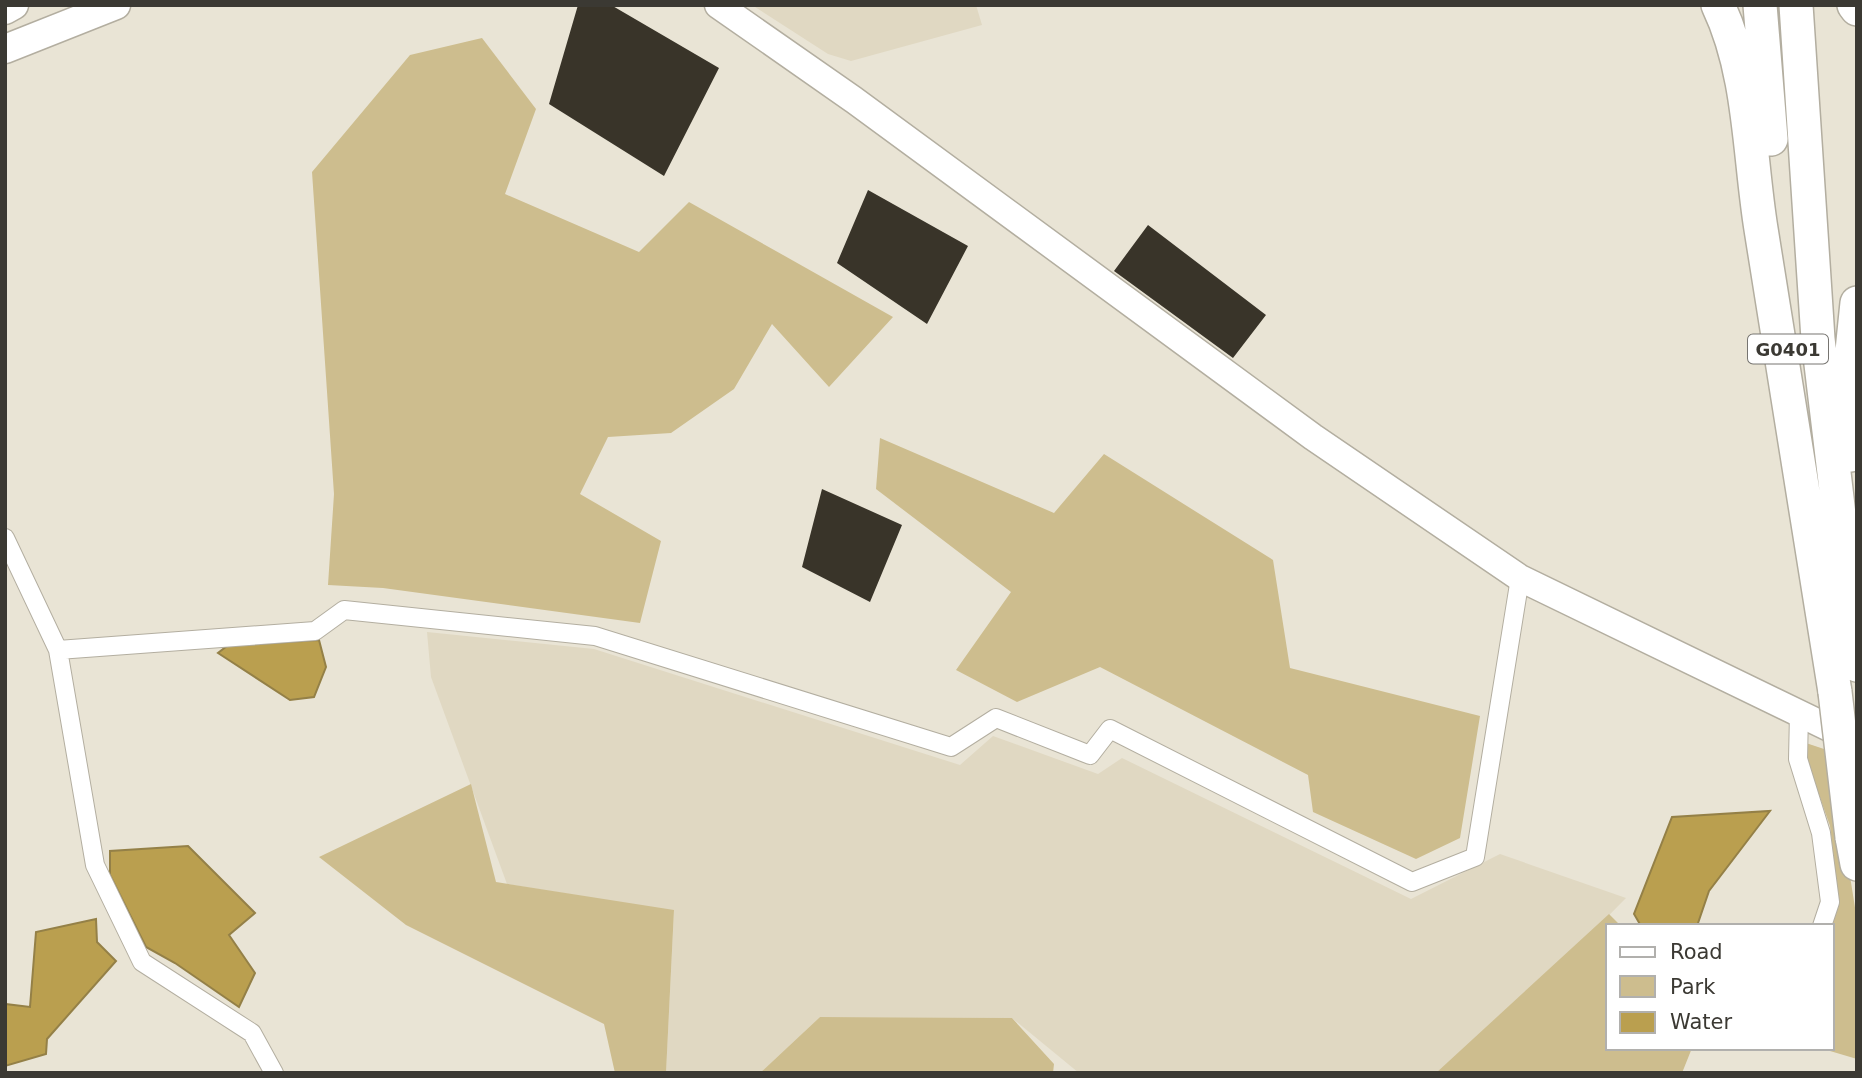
<svg xmlns="http://www.w3.org/2000/svg" width="1862" height="1078" font-family="'DejaVu Sans',sans-serif">
	<style>
		.built { fill: #e0d8c2 }
		.green { fill: #cdbd8e }
		.water { fill: #ba9f4f; stroke: #948047; stroke-width: 2 }
		.building { fill: #393429 }
		.lines { fill: none; stroke-linecap: round; stroke-linejoin: round }
		.street-casing { stroke: #b3aea0; stroke-width: 20 }
		.secondary-casing { stroke: #b3aea0; stroke-width: 29 }
		.primary-casing { stroke: #b3aea0; stroke-width: 31 }
		.highway-casing { stroke: #b3aea0; stroke-width: 36 }
		.street { stroke: #fff; stroke-width: 18 }
		.secondary { stroke: #fff; stroke-width: 26 }
		.primary { stroke: #fff; stroke-width: 28 }
		.highway { stroke: #fff; stroke-width: 33 }
		.highway-bridge-casing { stroke: #b3aea0; stroke-width: 36; stroke-linecap: butt }
		.highway-bridge { stroke: #fff; stroke-width: 33 }
		.labels { text-anchor: middle; dominant-baseline: central; stroke-width: 7; stroke-linejoin: round; paint-order: stroke }
		.shield { fill: #fff; stroke: #767470; stroke-width: 2 }
		.shield-label { font-size: 18px; font-weight: bold; fill: #3b3933 }
	</style>
	<rect width="100%" height="100%" fill="#e9e4d5"/>
	<path class="built" d="M752 5H976L982 25 851 61 828 54Z
		M427 632 594 649 960 765 993 736 1098 774 1122 758 1411 899 1500 854 1626 898 1551 974 1440 1073H1079L1012 1018 820 1017 760 1073H666L674 911 507 884 431 677Z"/>
	<path class="green" d="M482 38 536 109 505 194 639 252 689 202 893 317 829 387 772 324 734 389 671 433 608 437 580 494 661 541 640 623 383 588 328 585 334 494 312 172 410 55Z
		M880 438 1054 513 1104 454 1273 560 1290 668 1480 716 1460 838 1416 859 1313 812 1308 775 1100 667 1017 702 956 670 1011 592 876 489Z
		M1800 741 1830 751 1857 920V1059L1830 1051 1802 1048H1832L1831 926 1839 905 1830 826Z
		M471 784 496 882 674 910 666 1073H615L604 1024 406 925 319 857Z
		M1609 914 1621 926H1608V1048H1692L1682 1073H1436Z
		M820 1017 1012 1018 1054 1064 1053 1073H760Z"/>
	<path class="water" d="M319 640 326 667 314 697 290 700 218 653 227 646Z
		M1770 811 1709 891 1697 926H1641L1634 914 1672 817Z
		M188 846 255 913 229 935 255 973 239 1007 175 963 146 947 110 875V851Z
		M96 919 97 942 116 961 47 1039 46 1054 5 1066V1004L30 1007 36 932Z"/>
	<path class="building" d="M578 5H611L719 68 664 176 549 104Z
		M868 190 968 246 927 324 837 263Z
		M1148 225 1266 315 1233 358 1114 271Z
		M822 489 902 525 870 602 802 567Z"/>
	<g class="lines">
		<defs>
			<path id="street" d="M5 538 58 650 95 865 142 962 252 1033 274 1073
				M58 650 315 631 344 610 595 636 951 747 996 718 1090 755 1110 729 1412 882 1475 857 1520 578
				M1799 714 1798 759 1821 833 1830 902 1822 926"/>
			<path id="secondary" d="M718 5 854 100 1313 437 1520 578 1852 739"/>
			<path id="primary" d="M5 10 14 5
				M5 49 116 5"/>
			<path id="highway" d="M1718 5C1751 74 1749 155 1761 229 1785 383 1810 537 1835 692
				M1760 5 1771 139
				M1796 5 1818 339 1857 665
				M1854 5 1857 9
				M1851 455 1849 380 1857 303
				M1852 837 1857 864"/>
		</defs>
		<use href="#street" class="street-casing"/>
		<use href="#secondary" class="secondary-casing"/>
		<use href="#primary" class="primary-casing"/>
		<use href="#highway" class="highway-casing"/>
		<use href="#street" class="street"/>
		<use href="#secondary" class="secondary"/>
		<use href="#primary" class="primary"/>
		<use href="#highway" class="highway"/>
		<defs>
			<path id="highway-bridge" d="M1835 692 1852 837"/>
		</defs>
		<use href="#highway-bridge" class="highway-bridge-casing"/>
		<use href="#highway-bridge" class="highway-bridge"/>
	</g>
	<g class="labels">
		<rect class="shield" x="1748" y="334.5" width="80" height="29" rx="5"/>
		<g class="shield-label">
			<text x="1788" y="349">G0401</text>
		</g>
	</g>
	<rect width="1862" height="1078" fill="none" stroke="#3b3933" stroke-width="14"/>
	<rect x="1606" y="924" width="228" height="126" fill="#ffffff" stroke="#b1b0ad" stroke-width="2"/>
	<rect x="1620" y="947" width="35" height="10" fill="#ffffff" stroke="#b1b0ad" stroke-width="2"/>
	<text x="1670" y="959" font-size="21" fill="#3b3933">Road</text>
	<rect x="1620" y="976" width="35" height="21" fill="#cdbd8e" stroke="#b1b0ad" stroke-width="2"/>
	<text x="1670" y="994" font-size="21" fill="#3b3933">Park</text>
	<rect x="1620" y="1012" width="35" height="21" fill="#ba9f4f" stroke="#b1b0ad" stroke-width="2"/>
	<text x="1670" y="1029" font-size="21" fill="#3b3933">Water</text>
</svg>
